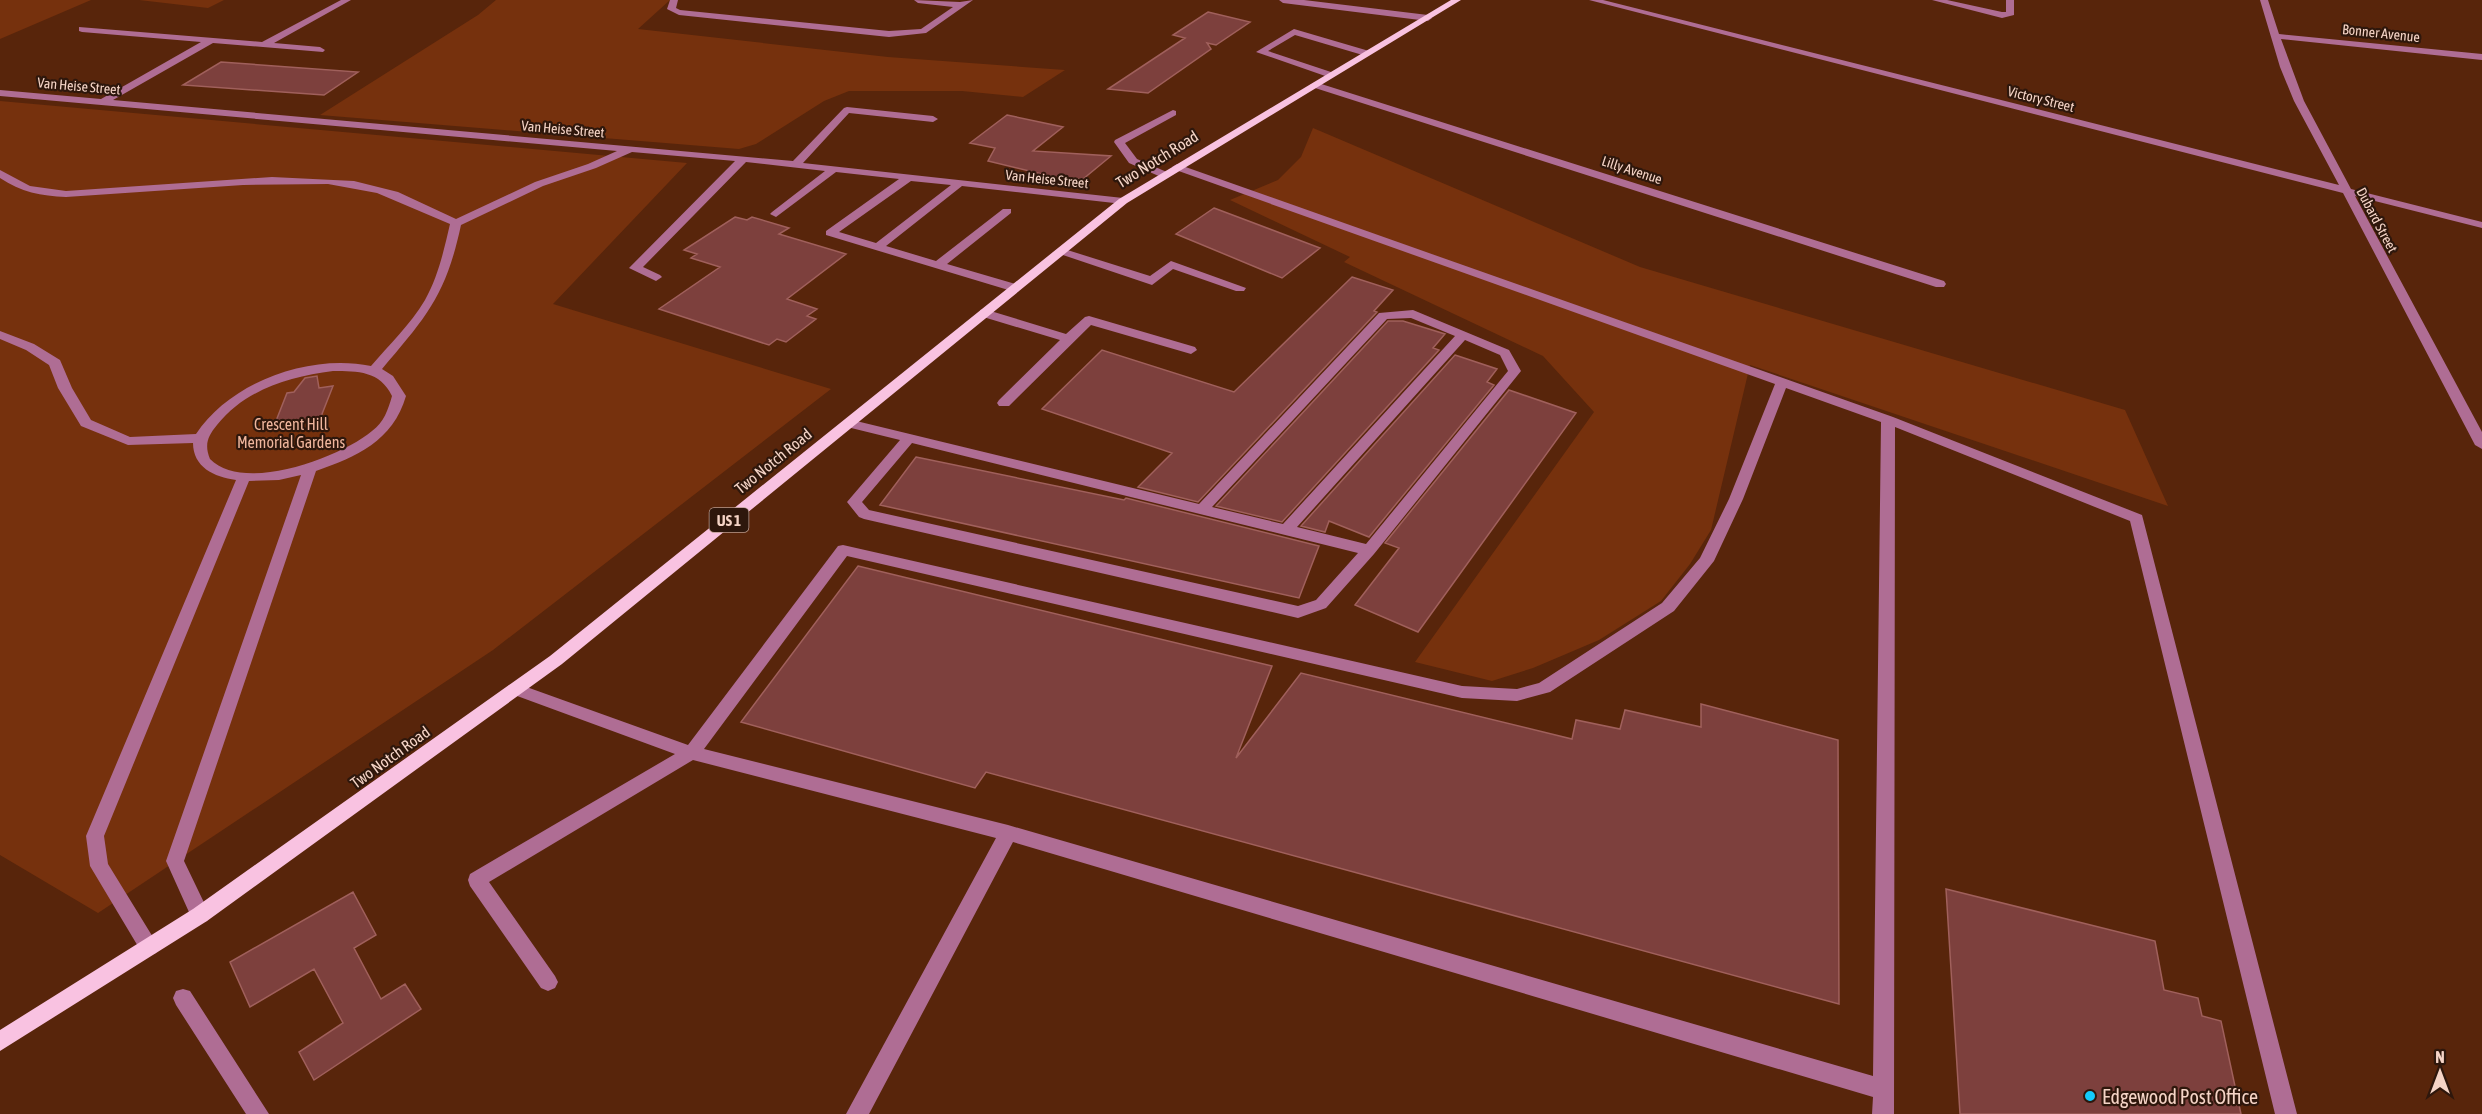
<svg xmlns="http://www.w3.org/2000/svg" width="2482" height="1114" font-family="'Asap Condensed',sans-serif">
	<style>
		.green { fill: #76310d }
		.building { fill: #7d403d; stroke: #a0605c; stroke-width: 1.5 }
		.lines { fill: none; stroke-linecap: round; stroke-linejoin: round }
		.minor { fill: #af6d94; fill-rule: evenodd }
		.major { fill: #f9c2e1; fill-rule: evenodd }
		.poi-dot { fill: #14cafb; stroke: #2e170c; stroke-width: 2 }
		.labels { text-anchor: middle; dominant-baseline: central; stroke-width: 4.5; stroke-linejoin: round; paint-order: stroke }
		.far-street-label { font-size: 14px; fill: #f5d4c6; stroke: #2e170c }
		.shield { fill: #2e170c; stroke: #b99b8e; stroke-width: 1.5 }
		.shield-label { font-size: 15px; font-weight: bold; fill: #f5d4c6 }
		.street-label { font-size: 16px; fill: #f5d4c6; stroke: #2e170c }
		.park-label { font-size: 16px; fill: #f0b69d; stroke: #2e170c }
		.near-poi-label { font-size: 20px; fill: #f5d4c6; stroke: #2e170c; text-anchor: start }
	</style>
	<rect width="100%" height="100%" fill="#58250b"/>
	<path class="green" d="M0 0H91L0 39Z
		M139 0H224L208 8Z
		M496 0H670L638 29 888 57 1065 70 1023 97 962 91H849L824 101 756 144 739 149 320 115 478 15Z
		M0 101 687 163 553 304 831 389 493 650 98 913 0 855Z
		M1313 128 1640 267 2125 410 2168 506 1750 365 1711 530 1690 564 1661 601 1599 640 1533 668 1492 681 1415 662 1594 412 1543 356 1344 262 1350 257 1230 200 1278 180 1301 157Z"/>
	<path class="building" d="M1208 12 1250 22 1216 45 1207 43 1211 49 1148 93 1108 89 1185 38 1173 35Z
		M221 62 358 72 324 95 183 85Z
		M1007 115 1063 127 1033 151 1111 156 1083 179 1058 178 988 161 995 148 970 143Z
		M1214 208 1320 248 1282 278 1176 234Z
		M735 217 747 220 752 217 789 228 779 234 846 254 787 299 817 309 807 316 816 319 786 342 777 339 769 345 659 309 720 267 691 258 697 254 684 250Z
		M1352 277 1393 290 1374 311 1377 312 1198 502 1138 487 1172 453 1042 409 1102 350 1234 392Z
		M1388 321H1403L1445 334 1433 348 1439 350 1282 522 1216 506Z
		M1455 355 1497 369 1487 382 1494 385 1369 537 1329 521 1325 532 1301 526Z
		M317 376 319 388 333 386 320 419 274 426 287 393 294 392 305 378Z
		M1509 390 1576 413 1418 632 1355 605 1399 548 1385 543Z
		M916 457 1124 500 1126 498 1319 546 1299 598 880 505Z
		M858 566 1272 666 1236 758 1301 673 1572 739 1576 720 1620 729 1625 710 1701 727V704L1838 740 1839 1004 986 772 975 788 741 722Z
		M1946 889 2155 941 2164 990 2198 998 2202 1016 2221 1021 2241 1114H1960Z
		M353 892 376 935 354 948 381 999 405 984 421 1009 314 1080 299 1052 343 1023 314 969 250 1007 230 962Z"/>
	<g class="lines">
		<path class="minor" d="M341 0H351L274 43 320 47 325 50 323 52 213 43 113 100 793 161 844 108 847 107 933 116 938 119 933 122 849 113 803 163 1123 198 1128 201 1123 204 962 186 886 246 936 261 1003 209H1011V213L947 264 1019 285V291L1015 292 826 235V231L899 179 836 172 776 217 770 214 772 212 825 171 746 162 643 267 660 275 662 277 656 281 629 268 735 161 632 152 596 168 543 186 461 225C446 295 427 316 382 369L393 376 406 396C393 441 356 457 316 471L184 861 210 915 207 921 200 923 193 921 166 861 301 475 279 480 249 481 104 836 108 864 159 947 156 953 149 956 142 953 90 866 86 836 236 480C214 477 193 467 193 443L128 445 81 426 58 388 49 365 26 350 0 339V331L34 344 60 360 72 388 91 420 130 437 196 434C230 382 310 353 371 366 389 345 410 325 425 300 438 277 444 250 450 224L377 193 328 184 243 185 66 197C41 196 21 192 0 178V170L30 186 66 191 272 177 354 181 398 192 456 219 535 182 588 164 617 151 0 96V90L101 99 201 42 82 32 79 31V27L262 42ZM911 181 951 185 876 243 839 232ZM333 371C358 371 380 371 392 396 388 410 384 422 372 431 341 457 244 494 210 459 204 444 208 436 217 425 246 389 289 377 333 371Z
			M670 0H678L676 8 680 10 889 31 921 29 953 7 918 3 914 0 960 2 973 0 926 33 889 37 679 15 667 9Z
			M1279 0H1304L1428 15 1432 18 1428 21 1283 3Z
			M1589 0H1603L2339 185 2294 101 2280 67 2260 0H2268L2279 34 2482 54V60L2281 39 2304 101 2351 189 2482 222V228L2355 196 2482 432V449L2475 445 2343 193Z
			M1932 0H1947L2002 12H2006V0H2014V15L2002 18Z
			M1294 29 1369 51 1371 53 1366 56 1295 35 1268 51 1334 73 1336 75 1331 78 1256 52Z
			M1315 82 1944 281 1946 284 1944 287H1936L1312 87 1310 85Z
			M1173 110 1176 111V115L1125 143 1137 159 1169 173V177H1161L1129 163 1114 142 1115 140Z
			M1177 164 1893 417 2142 515 2297 1114H2275L2130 521 1895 427 1894 1114H1872L1873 1097 1013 842 869 1114H846L996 838 693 760 489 882 555 976 558 982 555 988 548 991 541 988 470 886 468 880 470 874 675 754 509 693 507 689 509 685 515 683 521 685 688 745 838 546 843 545 1462 686 1517 689 1539 683 1662 603 1700 558 1729 499 1775 384 1173 169 1172 167ZM1786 388 1881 422 1873 1076 1008 825 704 749 847 556 1462 698 1517 701 1550 692 1674 611 1714 561 1743 499Z
			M1061 248 1150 276 1171 261 1246 288 1244 291H1236L1173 269 1152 285 1057 253 1055 251Z
			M984 309 1066 334 1085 317 1089 316 1195 347 1197 350 1191 354 1091 325 1009 406H999L997 403 999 400 1060 340 980 316V310Z
			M1413 310 1509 350 1521 371 1374 554 1326 608 1298 618 864 519 859 517 847 502 900 440 843 426 841 423 848 419 1199 504 1379 313ZM1411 318 1455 336 1283 524 1212 507 1387 319ZM1465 340 1500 355 1508 371 1366 544 1297 527ZM912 443 1358 553 1316 600 1298 606 869 510 862 502Z
			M183 989 190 991 269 1114H246L176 1005 173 998 176 991Z"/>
		<path class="major" d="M1451 0H1461L1127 203 562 664 207 921 0 1051V1030L193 909 550 656 1119 199Z"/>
	</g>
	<circle class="poi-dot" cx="2090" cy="1096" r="6"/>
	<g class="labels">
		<g class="far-street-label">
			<text transform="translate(2381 33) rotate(6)">Bonner Avenue</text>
			<text transform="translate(79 86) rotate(5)">Van Heise Street</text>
			<text transform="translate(2041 99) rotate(14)">Victory Street</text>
			<text transform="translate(563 129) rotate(5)">Van Heise Street</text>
			<text transform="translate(1632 170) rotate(18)">Lilly Avenue</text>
			<text transform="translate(1047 179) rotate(6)">Van Heise Street</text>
			<text transform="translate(2377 220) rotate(62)">Dubard Street</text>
		</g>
		<rect class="shield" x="709.5" y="508" width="39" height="24" rx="4.5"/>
		<g class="shield-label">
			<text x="729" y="520">US 1</text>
		</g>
		<g class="street-label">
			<text transform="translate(1157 159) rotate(-32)">Two Notch Road</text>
			<text transform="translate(773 461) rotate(-39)">Two Notch Road</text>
			<text transform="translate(390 757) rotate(-36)">Two Notch Road</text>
		</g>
		<g class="park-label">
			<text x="291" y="424">Crescent Hill<tspan x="291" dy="18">Memorial Gardens</tspan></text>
		</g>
		<g class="near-poi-label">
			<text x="2102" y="1096">Edgewood Post Office</text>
		</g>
	</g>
	<g transform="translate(2440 1072)" stroke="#2e170c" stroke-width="4.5" paint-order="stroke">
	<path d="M0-4.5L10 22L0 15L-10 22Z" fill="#f5d4c6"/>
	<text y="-9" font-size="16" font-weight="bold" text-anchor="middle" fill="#f5d4c6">N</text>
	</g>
</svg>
